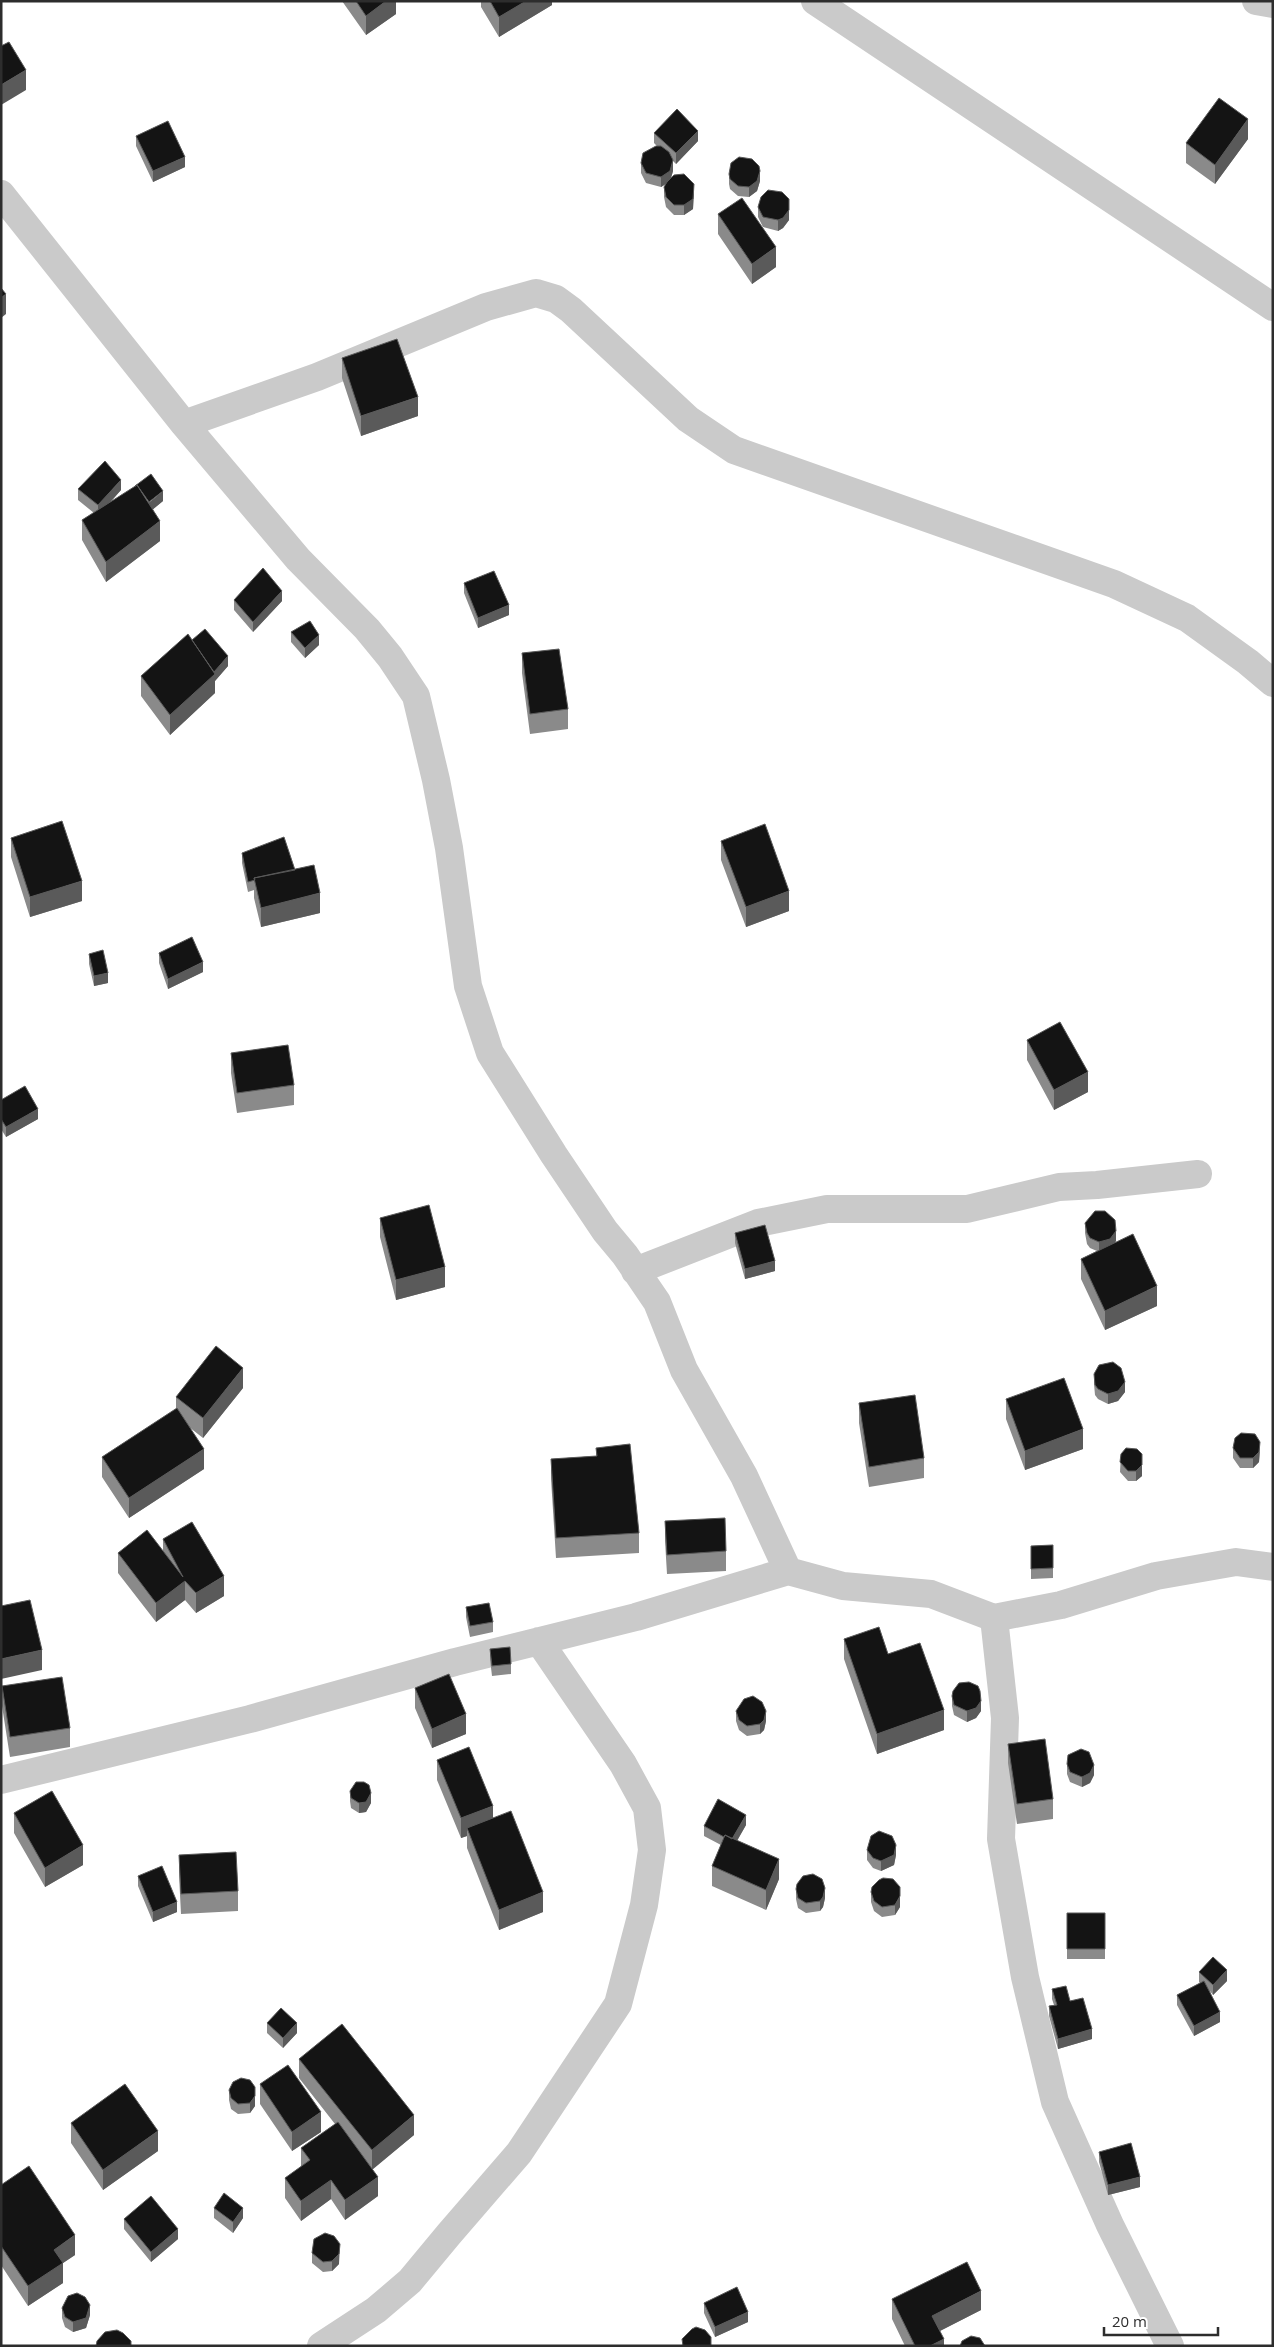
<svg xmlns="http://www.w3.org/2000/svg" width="1274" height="2347" font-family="'Open Sans',sans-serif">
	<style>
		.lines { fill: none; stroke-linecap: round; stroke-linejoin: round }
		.minor { stroke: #cacaca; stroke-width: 28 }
		.wall { fill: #8a8a8a }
		.shaded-wall { fill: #5a5a5a }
		.building { fill: #141414; stroke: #5a5a5a }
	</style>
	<rect width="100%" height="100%" fill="#fff"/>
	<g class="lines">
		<path class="minor" d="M815 1 1273 307
			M1256 1 1273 4
			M1 194 184 424 298 559 367 629 390 657 416 696 436 780 449 848 468 986 490 1053 554 1155 605 1231 625 1255 657 1302 684 1370 744 1476 788 1571 843 1586 931 1594 994 1618 1061 1605 1156 1576 1236 1562 1273 1567
			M184 424 317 377 486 307 536 293 556 299 571 310 688 419 734 450 1114 584 1187 618 1248 662 1273 683
			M635 1271 758 1223 827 1209H967L1059 1187 1097 1185 1198 1174
			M994 1618 1005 1718 1001 1839 1025 1977 1055 2102 1110 2225 1170 2346
			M1 1780 250 1719 455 1662 636 1617 788 1571
			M321 2346 376 2310 410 2281 449 2234 519 2153 618 2004 644 1905 652 1850 647 1808 623 1764 539 1641"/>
	</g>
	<path class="wall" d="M342 1H396V14L366 35Z
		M481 1H552V5L499 37 481 7Z
		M654 133 698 141 676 164 673 161V171L671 178 694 194 693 209 684 215H674L666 207 664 197V187L666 184 661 187 646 183 641 173V163L657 146 654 143Z
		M136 136 185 167 153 182 136 146Z
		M1248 139 1215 184 1186 163V143Z
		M729 174 760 181 757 191 749 197 738 196 730 189 729 184Z
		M758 207 789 220 783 228 778 231 763 227 758 217Z
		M718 214 776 267 752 284 718 234Z
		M342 358 418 416 361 436 342 378Z
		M78 489 121 490 110 503 163 501 153 509 160 541 106 582 82 540V520L94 513 78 500Z
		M464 583 509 615 478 628 464 593Z
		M234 600 282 601 253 632 234 610Z
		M291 632 319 645 305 658 291 642Z
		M192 640 228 666 215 681V693L170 735 141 696V676Z
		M522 653 568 709V729L530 734 522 673Z
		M11 838 82 901 30 917 11 857Z
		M721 841 789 911 746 927 721 860Z
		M242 853 295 870 320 913 261 927 254 898V890L248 892 242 863Z
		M159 953 203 972 168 989 159 963Z
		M89 954 108 983 94 986 89 964Z
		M1027 1040 1088 1092 1054 1110 1027 1060Z
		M231 1053 294 1085V1105L237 1113 231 1073Z
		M1 1100 38 1119 6 1137 1 1129Z
		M380 1218 445 1287 396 1300 380 1237Z
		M1085 1223 1116 1241 1115 1242 1157 1306 1105 1330 1081 1279V1259L1097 1251 1090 1248 1087 1244 1085 1233Z
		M735 1233 775 1271 745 1279 735 1243Z
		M1094 1374 1125 1392 1118 1401 1108 1404 1098 1399 1095 1395 1094 1384Z
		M243 1388 203 1438 189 1427 204 1469 129 1518 102 1477V1457L176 1409V1397Z
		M1006 1399 1083 1449 1025 1470 1006 1419Z
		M859 1403 924 1458V1478L869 1487 859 1423Z
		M596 1448 639 1533V1553L556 1558 551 1479V1459L596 1456Z
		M1233 1448 1260 1452 1259 1462 1253 1468H1240L1233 1458Z
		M1121 1454 1142 1476 1136 1481H1128L1120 1472Z
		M665 1521 726 1551V1571L667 1574 665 1541Z
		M163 1539 224 1596 196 1613 185 1600 156 1622 118 1573V1553L163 1552Z
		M1053 1545V1578L1031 1579V1546Z
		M466 1607 493 1622V1632L470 1637 466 1617Z
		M844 1639 888 1654 944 1730 877 1754 844 1659Z
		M490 1649 511 1664V1674L492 1676 490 1659Z
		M2 1686 70 1728V1747L10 1757 2 1706Z
		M415 1688 466 1734 432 1748 415 1708Z
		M952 1696 981 1711 976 1718 967 1722 954 1715 952 1706Z
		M736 1711 766 1721 764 1730 760 1734 747 1736 739 1730 736 1721Z
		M1008 1744 1053 1799V1819L1017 1824 1008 1763Z
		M437 1760 493 1818 543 1912 499 1930 467 1848V1836L461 1838 437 1780Z
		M1067 1764 1094 1775 1090 1783 1082 1787 1070 1782 1067 1774Z
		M350 1791 371 1803 366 1812 359 1813 351 1808 350 1801Z
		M14 1813 83 1865 45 1887 14 1833Z
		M746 1825 737 1841 779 1879 766 1910 712 1886V1866L721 1845 704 1836V1826Z
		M867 1850 896 1855 894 1865 881 1871 873 1868 867 1860Z
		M179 1855 238 1891V1911L181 1914 179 1875Z
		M138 1876 177 1912 153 1922 138 1886Z
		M796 1889 825 1898 823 1907 820 1911 806 1913 798 1908 796 1899Z
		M871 1892 900 1907 895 1915 882 1917 874 1911 871 1902Z
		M1067 1913H1105V1959H1067Z
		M1199 1972 1227 1981 1213 1995 1210 1991 1220 2022 1194 2036 1177 2005V1995L1200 1983 1199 1982Z
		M1052 1989 1070 2001 1092 2039 1058 2049 1049 2016V2006L1054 2005 1052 1999Z
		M267 2023 297 2033 283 2048 267 2033Z
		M299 2059 414 2135 372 2169 378 2196 345 2220 331 2199 301 2221 285 2198V2178L301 2167V2148L335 2124 299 2078Z
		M260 2084 321 2132 292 2151 260 2104Z
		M229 2090 255 2106 250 2113 238 2114 231 2109 229 2100Z
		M71 2123 158 2151 103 2190 71 2143Z
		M1099 2152 1140 2187 1108 2195 1099 2162Z
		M1 2185 75 2255 63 2263V2283L28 2306 1 2265Z
		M214 2208 243 2218 233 2233 214 2218Z
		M124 2219 178 2239 151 2262 124 2229Z
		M314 2239 339 2264 332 2271 323 2272 312 2263V2253Z
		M892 2299 981 2310 940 2331 944 2346H905L892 2319Z
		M704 2303 748 2322 715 2337 704 2313Z
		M62 2308 90 2315 86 2328 73 2332 65 2327 62 2318Z"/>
	<path class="shaded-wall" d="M386 1H396V14L366 35V16Z
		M526 1H552V5L499 37V17Z
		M26 70V90L1 105V85Z
		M1248 119V139L1215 184V165Z
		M698 131V141L676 164V153Z
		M185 157V167L153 182V171Z
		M673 160V171L670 181 661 187V177Z
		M760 171V181L757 191 749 197V187Z
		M694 184 693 209 684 215V205Z
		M789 210V220L783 228 778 231V220Z
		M776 247V267L752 284V264Z
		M6 294V314L1 318V298Z
		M418 397V416L361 436V416Z
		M121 480V490L98 515V505Z
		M163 491V501L145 516V506Z
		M160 521V541L106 582V562Z
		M282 591V601L253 632V622Z
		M509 605V615L478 628V618Z
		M319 635V645L305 658V648Z
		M228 656V666L215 681V693L170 735V715L210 676Z
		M82 881V901L30 917V897Z
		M789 891V911L746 927V907Z
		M320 893V913L261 927V908Z
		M203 962V972L168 989V979Z
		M108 973V983L94 986V976Z
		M1088 1072V1092L1054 1110V1090Z
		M38 1109V1119L6 1137V1127Z
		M1116 1231V1241L1110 1249 1099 1252V1242Z
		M775 1261V1271L745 1279V1269Z
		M445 1267V1287L396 1300V1280Z
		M1157 1286V1306L1105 1330V1311Z
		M243 1368V1388L203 1438V1418Z
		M1125 1382V1392L1118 1401 1108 1404V1394Z
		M1083 1429V1449L1025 1470V1451Z
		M1260 1442 1259 1462 1253 1468V1458Z
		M204 1449V1469L129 1518V1498Z
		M1142 1465V1476L1136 1481V1471Z
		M224 1576V1596L196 1613V1593Z
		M185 1581V1600L156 1622V1603Z
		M42 1650V1670L1 1679V1659Z
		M981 1701V1711L976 1718 967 1722V1711Z
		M944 1710V1730L877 1754V1734Z
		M766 1711V1721L764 1730 760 1734V1724Z
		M466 1714V1734L432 1748V1729Z
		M1094 1765V1775L1090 1783 1082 1787V1777Z
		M371 1793V1803L366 1812 359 1813V1803Z
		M493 1806V1825L467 1828V1836L461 1838V1818Z
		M746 1815V1825L731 1851V1841Z
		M83 1845V1865L45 1887V1868Z
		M896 1845V1855L894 1865 881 1871V1861Z
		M779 1859V1879L766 1910V1890Z
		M825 1888V1898L823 1907 820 1911V1901Z
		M543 1892V1912L499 1930V1910Z
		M900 1896V1907L895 1915V1905Z
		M177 1902V1912L153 1922V1912Z
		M1227 1970V1981L1213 1995V1985Z
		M1220 2012V2022L1194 2036V2026Z
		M297 2023V2033L283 2048V2038Z
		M1092 2029V2039L1058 2049V2039Z
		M255 2096V2106L250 2113V2103Z
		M321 2112V2132L292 2151V2132Z
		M414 2115V2135L372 2170V2150Z
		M158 2131V2151L103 2190V2170Z
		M378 2177V2196L345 2220V2200Z
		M1140 2177V2187L1108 2195V2185Z
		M331 2180V2199L301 2221V2201Z
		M243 2208V2218L233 2233V2222Z
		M178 2229V2239L151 2262V2252Z
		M75 2235V2255L63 2263V2283L28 2306V2286L54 2250Z
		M340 2244 339 2264 332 2271V2261Z
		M981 2291V2310L932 2335V2316Z
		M90 2305V2315L86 2328 73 2332V2322Z
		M748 2312V2322L715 2337V2327Z
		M944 2339V2346H930Z"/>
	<path class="building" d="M356 1H386L366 16Z
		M490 1H526L499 17Z
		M9 42 26 70 1 85V46Z
		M1219 98 1248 119 1215 165 1186 143Z
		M677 109 698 131 676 153 654 133Z
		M168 121 185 157 153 171 136 136Z
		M656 146H661L669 152 673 160 670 171 661 177 646 173 641 163 643 153Z
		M739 157 752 159 759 166 760 171 757 181 749 187 738 186 730 179 729 174 731 163Z
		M684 174 694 184 693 199 684 205H674L666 197 664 187 667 182 674 175Z
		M768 190 782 192 789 199V210L783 218 778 220 763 217 758 207 761 197Z
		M742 198 776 247 752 264 718 214Z
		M1 288 6 294 1 298Z
		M397 339 418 397 361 416 342 358Z
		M105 461 121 480 98 505 78 489Z
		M151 474 163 491 149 502 137 485 135 486Z
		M137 485 160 521 106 562 82 520Z
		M263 568 282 591 253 622 234 600Z
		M494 571 509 605 478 618 464 583Z
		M310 621 319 635 305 648 291 632Z
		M205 629 228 656 214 672 192 640Z
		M188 634 215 674 170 715 141 676Z
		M559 649 568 709 530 714 522 653Z
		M62 821 82 881 30 897 11 838Z
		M765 824 789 891 746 907 721 841Z
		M284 837 295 870 254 878 255 880 248 882 242 853Z
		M314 865 320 893 261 908 254 878Z
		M192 937 203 962 168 979 159 953Z
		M103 950 108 973 94 976 89 954Z
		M1060 1022 1088 1072 1054 1090 1027 1040Z
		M288 1045 294 1085 237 1093 231 1053Z
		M25 1086 38 1109 6 1127 1 1119V1100Z
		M429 1205 445 1267 396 1280 380 1218Z
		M1095 1211H1105L1115 1220 1116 1231 1110 1239 1099 1242 1090 1238 1087 1233 1085 1223Z
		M765 1225 775 1261 745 1269 735 1233Z
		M1133 1234 1157 1286 1105 1311 1081 1259Z
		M216 1346 243 1368 203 1418 176 1397Z
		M1113 1362 1121 1368 1125 1382 1118 1391 1108 1394 1098 1389 1095 1385 1094 1374 1099 1365Z
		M1064 1378 1083 1429 1025 1451 1006 1399Z
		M915 1395 924 1458 869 1467 859 1403Z
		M177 1408 204 1449 129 1498 102 1457Z
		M1241 1433 1255 1434 1260 1442 1259 1452 1253 1458H1240L1233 1448 1235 1438Z
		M630 1444 639 1533 556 1538 551 1459 597 1456 596 1448Z
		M1126 1448 1137 1449 1142 1454V1465L1136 1471H1128L1120 1462 1121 1454Z
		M725 1518 726 1551 667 1555 665 1521Z
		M192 1522 224 1576 196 1593 185 1581 156 1603 118 1553 147 1530 183 1577 163 1539Z
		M1053 1545V1568L1031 1569V1546Z
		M30 1600 42 1650 1 1659V1606Z
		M489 1603 493 1622 470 1626 466 1607Z
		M879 1627 888 1654 920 1643 944 1710 877 1734 844 1639Z
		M510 1647 511 1664 492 1666 490 1649Z
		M449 1674 466 1714 432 1729 415 1688Z
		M62 1677 70 1728 10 1737 2 1686Z
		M969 1682 978 1686 980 1691 981 1701 976 1708 967 1711 954 1705 952 1696 953 1691 959 1683Z
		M753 1696 762 1702 766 1711 764 1720 760 1724 747 1726 739 1720 736 1711 744 1699Z
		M1045 1739 1053 1799 1017 1804 1008 1744Z
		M469 1747 493 1806 461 1818 437 1760Z
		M1081 1749 1089 1752 1094 1765 1090 1773 1082 1777 1070 1772 1067 1764 1068 1755Z
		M356 1782H364L369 1785 371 1793 366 1802 359 1803 351 1798 350 1791Z
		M52 1791 83 1845 45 1868 14 1813Z
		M718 1799 746 1815 732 1839 725 1835 724 1837 704 1826Z
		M511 1811 543 1892 499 1910 467 1828Z
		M879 1831 892 1836 896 1845 894 1855 881 1861 873 1858 867 1850 871 1836Z
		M725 1835 779 1859 766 1890 712 1866Z
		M236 1852 238 1891 181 1894 179 1855Z
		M162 1866 177 1902 153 1912 138 1876Z
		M813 1874 822 1879 825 1888 823 1897 820 1901 806 1903 798 1898 796 1889 797 1884 803 1876Z
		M883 1878 893 1879 900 1887V1896L895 1905 882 1907 874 1901 871 1892 872 1887 879 1880Z
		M1067 1913H1105V1949H1067Z
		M1213 1957 1227 1970 1213 1985 1199 1972Z
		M1204 1981 1220 2012 1194 2026 1177 1995Z
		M1066 1986 1070 2001 1083 1998 1092 2029 1058 2039 1049 2006 1057 2005 1052 1989Z
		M281 2008 297 2023 283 2038 267 2023Z
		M342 2024 414 2115 372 2150 299 2059Z
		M288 2065 321 2112 292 2132 260 2084Z
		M241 2078 250 2080 255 2087V2096L250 2103 238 2104 231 2098 229 2090 233 2082Z
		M125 2084 158 2131 103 2170 71 2123Z
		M338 2122 378 2177 345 2200 331 2180 301 2201 285 2178 310 2160 301 2148Z
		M1131 2143 1140 2177 1108 2185 1099 2152Z
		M29 2166 75 2235 54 2250 63 2263 28 2286 1 2246V2185Z
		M224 2193 243 2208 233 2222 214 2208Z
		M151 2196 178 2229 151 2252 124 2219Z
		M325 2233 334 2236 340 2244 339 2254 332 2261 323 2262 312 2253 314 2239Z
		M967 2262 981 2291 932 2316 944 2339 930 2346H915L892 2299Z
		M737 2287 748 2312 715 2327 704 2303Z
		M77 2293 85 2297 90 2305 86 2318 73 2322 65 2317 62 2308 68 2296Z
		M696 2327 705 2330 711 2337V2346H683L682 2339 692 2329Z
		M117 2330 123 2333 131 2341V2346H96L97 2341 105 2332Z
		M971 2336 980 2338 985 2346H960L962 2341Z"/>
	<rect width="1274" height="2347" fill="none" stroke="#2d2d2d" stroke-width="5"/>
	<path d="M1104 2327v8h114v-8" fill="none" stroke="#2d2d2d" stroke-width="2.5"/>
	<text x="1112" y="2327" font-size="15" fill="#2d2d2d" stroke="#ffffff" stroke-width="4" paint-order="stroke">20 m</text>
</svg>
